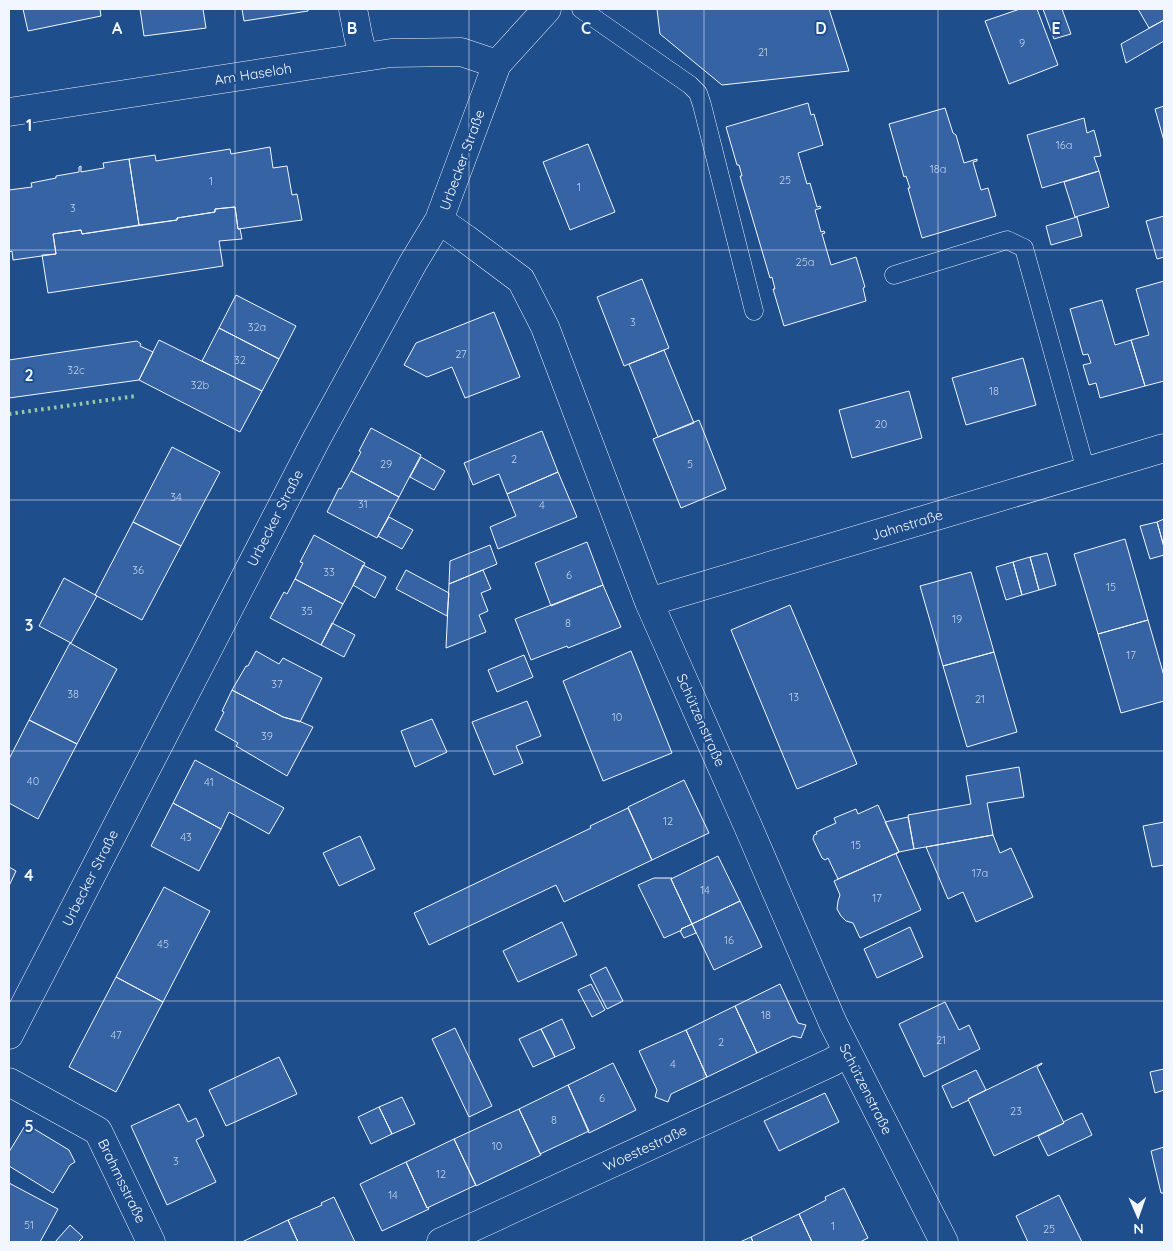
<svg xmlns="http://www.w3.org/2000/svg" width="1173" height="1251" font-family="Quicksand,sans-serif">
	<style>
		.building { fill: #3563a3; stroke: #f2f6ff }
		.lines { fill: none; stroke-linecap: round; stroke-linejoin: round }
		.service-casing { stroke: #f2f6ff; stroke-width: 19 }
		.minor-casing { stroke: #f2f6ff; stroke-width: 29 }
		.service { stroke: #1f4e8c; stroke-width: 18 }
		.minor { stroke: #1f4e8c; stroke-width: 28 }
		.hedge { stroke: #97c8a6; stroke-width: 4; stroke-dasharray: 2.5 4; stroke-linecap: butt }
		.grid { fill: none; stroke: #f2f6ff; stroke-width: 1; stroke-opacity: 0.55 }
		.labels { text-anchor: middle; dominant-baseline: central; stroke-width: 4; stroke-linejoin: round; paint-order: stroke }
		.number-label { font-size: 11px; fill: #c3d1e8 }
		.street-label { font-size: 14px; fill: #f2f6ff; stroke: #1f4e8c }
		.grid-label { font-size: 16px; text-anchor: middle; font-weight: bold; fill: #f2f6ff; stroke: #1f4e8c; stroke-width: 4; stroke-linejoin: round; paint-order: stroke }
	</style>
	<rect width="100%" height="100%" fill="#1f4e8c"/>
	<path class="building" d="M23 9H100L101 16 28 31Z
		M140 9H203L206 28 144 36Z
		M242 9H308V11L244 21Z
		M657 9H829L849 71 722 85 660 34Z
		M1020 9H1037L1058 65 1009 84 985 21Z
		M1043 9H1062L1071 34 1054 39Z
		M1138 9H1164V20L1149 28Z
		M1164 20V41L1126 63 1121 44Z
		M808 103 811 115 814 114 823 145 798 153 807 184 810 183 817 207 820 206 821 208 815 210 821 232 824 231 825 233 822 234 831 265 856 257 865 287 863 288 866 301 784 326 773 289H775L772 277 770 278 740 176H742L739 165H737L726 127Z
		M1164 106V141L1155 109Z
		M945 108 953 133 956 135 964 163 977 159V161L973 162 981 190 988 188 996 216 922 238 908 188H910L906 176 904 177 889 124Z
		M1084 118 1087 133 1094 130 1101 156 1094 157 1099 171 1042 188 1027 135Z
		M588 144 615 212 570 230 543 162Z
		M270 147 273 168 287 166 292 195 297 194 302 220 238 229 235 207 215 209V212L177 218V220L139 225 129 159 155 155 156 161 230 149 231 154Z
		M129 159 139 225 82 234 81 230 53 234 56 254 13 260 12 251 9 252V190L32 187 31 183 56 178V176L79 172V167L81 166V172L104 168 103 163Z
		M1099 171 1109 207 1075 217 1064 182Z
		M235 207 238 229H240L242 239 219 241 223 266 48 293 42 255 56 254 53 234 81 230 82 234 177 220V218L215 212V209Z
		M1164 216V257L1157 259 1146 221Z
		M1077 217 1082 236 1051 245 1046 226Z
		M642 279 669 348 624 366 597 297Z
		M1164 281V381L1145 386 1131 340 1149 335 1136 289Z
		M236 295 296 326 279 359 219 328Z
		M1102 300 1115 345 1131 340 1145 386 1100 398 1096 383 1089 385 1083 365 1091 363 1088 354 1083 355 1070 309Z
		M494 312 520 377 465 398 452 367 427 377 404 365 416 343Z
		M219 328 279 359 262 391 202 361Z
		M159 340 262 391 240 432 139 380Z
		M137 341 141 344 140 346 153 352 139 380 9 398V360Z
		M664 350 694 423 658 437 629 364Z
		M1023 358 1036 405 966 425 952 378Z
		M909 391 922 438 852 458 839 410Z
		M699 420 726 489 681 508 653 439Z
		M371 428 421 455 399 497 351 471 361 452 359 451Z
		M542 431 558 472 507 494 499 474 473 485 464 463Z
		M172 447 220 472 181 546 133 522Z
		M421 457 445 471 434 490 410 477Z
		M351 471 399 497 377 538 327 512 339 488 341 489Z
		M558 472 577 517 498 549 490 527 516 516 507 494Z
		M389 517 413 530 402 549 378 536Z
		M1164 519V547L1157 522Z
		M133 522 181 546 142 620 95 595Z
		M1157 522 1164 547V555L1150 559 1140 526Z
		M314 535 365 563 343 604 295 579 303 563 300 562Z
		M1125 539 1148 620 1098 634 1074 554Z
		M587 542 603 585 551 606 535 563Z
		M490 545 497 564 449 584 450 561Z
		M1047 553 1056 585 1039 590 1030 557Z
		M1030 557 1039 590 1022 595 1013 562Z
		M1013 562 1022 595 1006 600 996 567Z
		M363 565 386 577 375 598 353 585Z
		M406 570 449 593 447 616 396 589Z
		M483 570 491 589 481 593 488 611 479 615 486 632 446 648 449 584Z
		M971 572 994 652 943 666 920 586Z
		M64 578 97 596 71 643 39 626Z
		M295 579 343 604 321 645 270 618 284 592 287 594Z
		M603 585 621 627 568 648 567 646 531 660 515 619Z
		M790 605 857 764 797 789 731 630Z
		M1148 620 1164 676V701L1121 713 1098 634Z
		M332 623 355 635 344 657 321 645Z
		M70 643 117 669 77 744 29 720Z
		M256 651 279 664 283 658 322 678 300 722 283 717 232 690 246 666H248Z
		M631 651 672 753 603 781 563 681Z
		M994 652 1017 732 967 747 943 666Z
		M524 655 533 677 497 692 488 670Z
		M232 690 283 717 299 721 313 727 287 776 236 746 238 743 215 730 224 712 222 711Z
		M527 701 541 736 516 746 523 763 494 775 472 722Z
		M432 719 447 752 415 767 401 731Z
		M29 720 77 744 38 819 9 803V759Z
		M195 760 284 808 269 834 229 812 221 829 173 803Z
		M1019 767 1024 797 987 803 993 835 914 849 908 815 971 804 966 776Z
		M684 780 709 833 652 860 628 807Z
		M173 803 221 829 199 871 151 846Z
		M878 805 899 852 838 879 828 858 825 860 822 858 813 839 814 835 817 834 816 832 836 823 834 818 856 809 858 814Z
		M628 808 652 860 564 902 556 885 429 945 414 913 591 828 590 826Z
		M908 817 914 849 899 852 885 822Z
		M1164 822V865L1152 867 1143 826Z
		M993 835 1000 853 1011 848 1033 897 976 922 963 892 948 899 926 847Z
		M360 836 375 869 339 886 323 853Z
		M899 852 896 854 921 910 860 938 853 923 846 921 841 916 837 909 838 901 840 895 834 881Z
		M718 856 740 901 692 924 671 879Z
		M9 867 16 871 9 886Z
		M654 878H672L671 879 692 924 681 929 682 930 664 938 638 885Z
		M164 887 210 911 163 1002 116 977Z
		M740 901 762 947 714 970 692 924Z
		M562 922 577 955 518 982 503 951Z
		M692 924 696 933 684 938 680 931 682 930 681 929Z
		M910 927 923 957 877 978 864 949Z
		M606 967 623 1001 607 1009 590 975Z
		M116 977 163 1002 116 1092 69 1067Z
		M591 984 605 1010 592 1017 578 990Z
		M780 984 798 1023 806 1025 801 1038 793 1036 757 1053 735 1006Z
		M945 1002 959 1030 969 1025 980 1049 924 1077 899 1024Z
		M735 1006 757 1053 707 1077 686 1030Z
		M562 1019 575 1048 555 1057 541 1029Z
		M455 1028 492 1106 469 1117 432 1039Z
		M541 1029 555 1057 533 1067 519 1039Z
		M686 1030 707 1077 671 1094 668 1102 655 1097 657 1090 639 1051Z
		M279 1057 297 1094 226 1126 209 1090Z
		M613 1063 636 1110 589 1133 568 1085Z
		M1042 1063V1064L1037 1067 1064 1123 994 1156 968 1099Z
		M1164 1069V1090L1155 1093 1150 1072Z
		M976 1070 986 1090 968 1099 969 1100 952 1108 942 1086Z
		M568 1085 589 1131 540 1154 519 1109Z
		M825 1093 839 1122 779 1151 764 1121Z
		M402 1097 415 1124 392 1134 379 1107Z
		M179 1104 188 1122 196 1118 204 1136 196 1140 216 1182 167 1205 131 1126Z
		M379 1107 392 1134 371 1144 358 1117Z
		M519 1109 541 1155 476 1186 454 1139Z
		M1082 1113 1092 1135 1048 1156 1038 1136 1064 1123 1063 1122Z
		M26 1124 69 1150 75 1162 70 1165 53 1193 9 1166V1152Z
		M454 1139 476 1185 427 1208 406 1162Z
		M1164 1147V1195V1193H1161L1151 1151Z
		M406 1162 427 1208 428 1207 429 1209 382 1231 360 1184Z
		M9 1183 58 1209 40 1242H9Z
		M844 1188 868 1238 860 1242H812L799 1214 826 1200 825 1197Z
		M1059 1195 1082 1242H1028L1016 1216Z
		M334 1197 355 1242H298L288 1220 322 1205 321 1203Z
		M799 1214 812 1242H753L751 1237Z
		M288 1220 298 1242H242Z
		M70 1225 83 1237 78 1242H55Z
		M751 1237 753 1242H740Z"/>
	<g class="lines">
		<defs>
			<path id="service" d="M581 9 690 85 698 93 702 105 754 311
				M894 275 1007 240 1024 248 1086 471"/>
			<path id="minor" d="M353 9 358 35 363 56
				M9 112 391 53 461 52 497 64
				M439 220 466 239 521 280 545 327 649 602 747 824 833 1023 944 1242
				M649 602 1164 448
				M9 1035 317 438 413 263 439 220 497 64 547 9
				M9 1082 98 1131 151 1242
				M441 1242 832 1062 847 1053"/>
		</defs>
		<use href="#service" class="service-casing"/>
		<use href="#minor" class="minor-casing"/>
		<use href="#service" class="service"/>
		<use href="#minor" class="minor"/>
		<path class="hedge" d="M9 414 136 396"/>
	</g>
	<path class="grid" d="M235 9V1242M469 9V1242M704 9V1242M938 9V1242M9 250H1164M9 500H1164M9 751H1164M9 1001H1164"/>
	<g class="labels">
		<g class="number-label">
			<text x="1022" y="43">9</text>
			<text x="763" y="52">21</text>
			<text x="1064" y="145">16a</text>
			<text x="938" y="169">18a</text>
			<text x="785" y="180">25</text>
			<text x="211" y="181">1</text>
			<text x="579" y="187">1</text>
			<text x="73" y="208">3</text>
			<text x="805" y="262">25a</text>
			<text x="633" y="322">3</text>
			<text x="257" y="327">32a</text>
			<text x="461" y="354">27</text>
			<text x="240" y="360">32</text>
			<text x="76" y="370">32c</text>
			<text x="200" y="385">32b</text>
			<text x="994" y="391">18</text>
			<text x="881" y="424">20</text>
			<text x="514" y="459">2</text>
			<text x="386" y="464">29</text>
			<text x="690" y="464">5</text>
			<text x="176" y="497">34</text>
			<text x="363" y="504">31</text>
			<text x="542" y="505">4</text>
			<text x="138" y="570">36</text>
			<text x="329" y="572">33</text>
			<text x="569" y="575">6</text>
			<text x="1111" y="587">15</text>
			<text x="307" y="611">35</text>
			<text x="957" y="619">19</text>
			<text x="568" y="623">8</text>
			<text x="1131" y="655">17</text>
			<text x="277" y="684">37</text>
			<text x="73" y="694">38</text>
			<text x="794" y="697">13</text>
			<text x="980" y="699">21</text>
			<text x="617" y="717">10</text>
			<text x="267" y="736">39</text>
			<text x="33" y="781">40</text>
			<text x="209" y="782">41</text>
			<text x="668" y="821">12</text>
			<text x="186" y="837">43</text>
			<text x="856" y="845">15</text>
			<text x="980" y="873">17a</text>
			<text x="705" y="890">14</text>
			<text x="877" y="898">17</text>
			<text x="729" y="940">16</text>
			<text x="163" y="944">45</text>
			<text x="766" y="1015">18</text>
			<text x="116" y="1035">47</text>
			<text x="941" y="1040">21</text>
			<text x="721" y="1042">2</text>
			<text x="673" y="1064">4</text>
			<text x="602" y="1098">6</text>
			<text x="1016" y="1111">23</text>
			<text x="554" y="1120">8</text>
			<text x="497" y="1146">10</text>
			<text x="176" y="1161">3</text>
			<text x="441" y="1174">12</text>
			<text x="393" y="1195">14</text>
			<text x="29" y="1225">51</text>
			<text x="833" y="1226">1</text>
			<text x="1049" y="1229">25</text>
		</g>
		<g class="street-label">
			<text transform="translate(253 74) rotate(-9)">Am Haseloh</text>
			<text transform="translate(462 160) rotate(-70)">Urbecker Straße</text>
			<text transform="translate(275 518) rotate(-63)">Urbecker Straße</text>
			<text transform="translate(907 525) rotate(-17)">Jahnstraße</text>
			<text transform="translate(701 720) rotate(66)">Schützenstraße</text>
			<text transform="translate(90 878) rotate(-63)">Urbecker Straße</text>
			<text transform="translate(866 1089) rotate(63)">Schützenstraße</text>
			<text transform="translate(645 1148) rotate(-25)">Woestestraße</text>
			<text transform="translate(122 1181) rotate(64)">Brahmsstraße</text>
		</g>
	</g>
	<g class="grid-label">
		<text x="117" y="34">A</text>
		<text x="352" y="34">B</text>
		<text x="586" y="34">C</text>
		<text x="821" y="34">D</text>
		<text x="1056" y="34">E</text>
		<text x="29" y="131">1</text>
		<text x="29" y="381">2</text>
		<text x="29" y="631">3</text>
		<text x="29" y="881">4</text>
		<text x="29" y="1132">5</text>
	</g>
	<rect width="1173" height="1251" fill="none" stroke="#f2f6ff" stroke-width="20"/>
	<g transform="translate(1138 1216) rotate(178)" stroke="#1f4e8c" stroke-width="4" paint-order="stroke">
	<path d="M0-4L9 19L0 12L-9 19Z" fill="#f2f6ff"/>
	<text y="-8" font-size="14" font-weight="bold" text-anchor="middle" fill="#f2f6ff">N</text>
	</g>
</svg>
